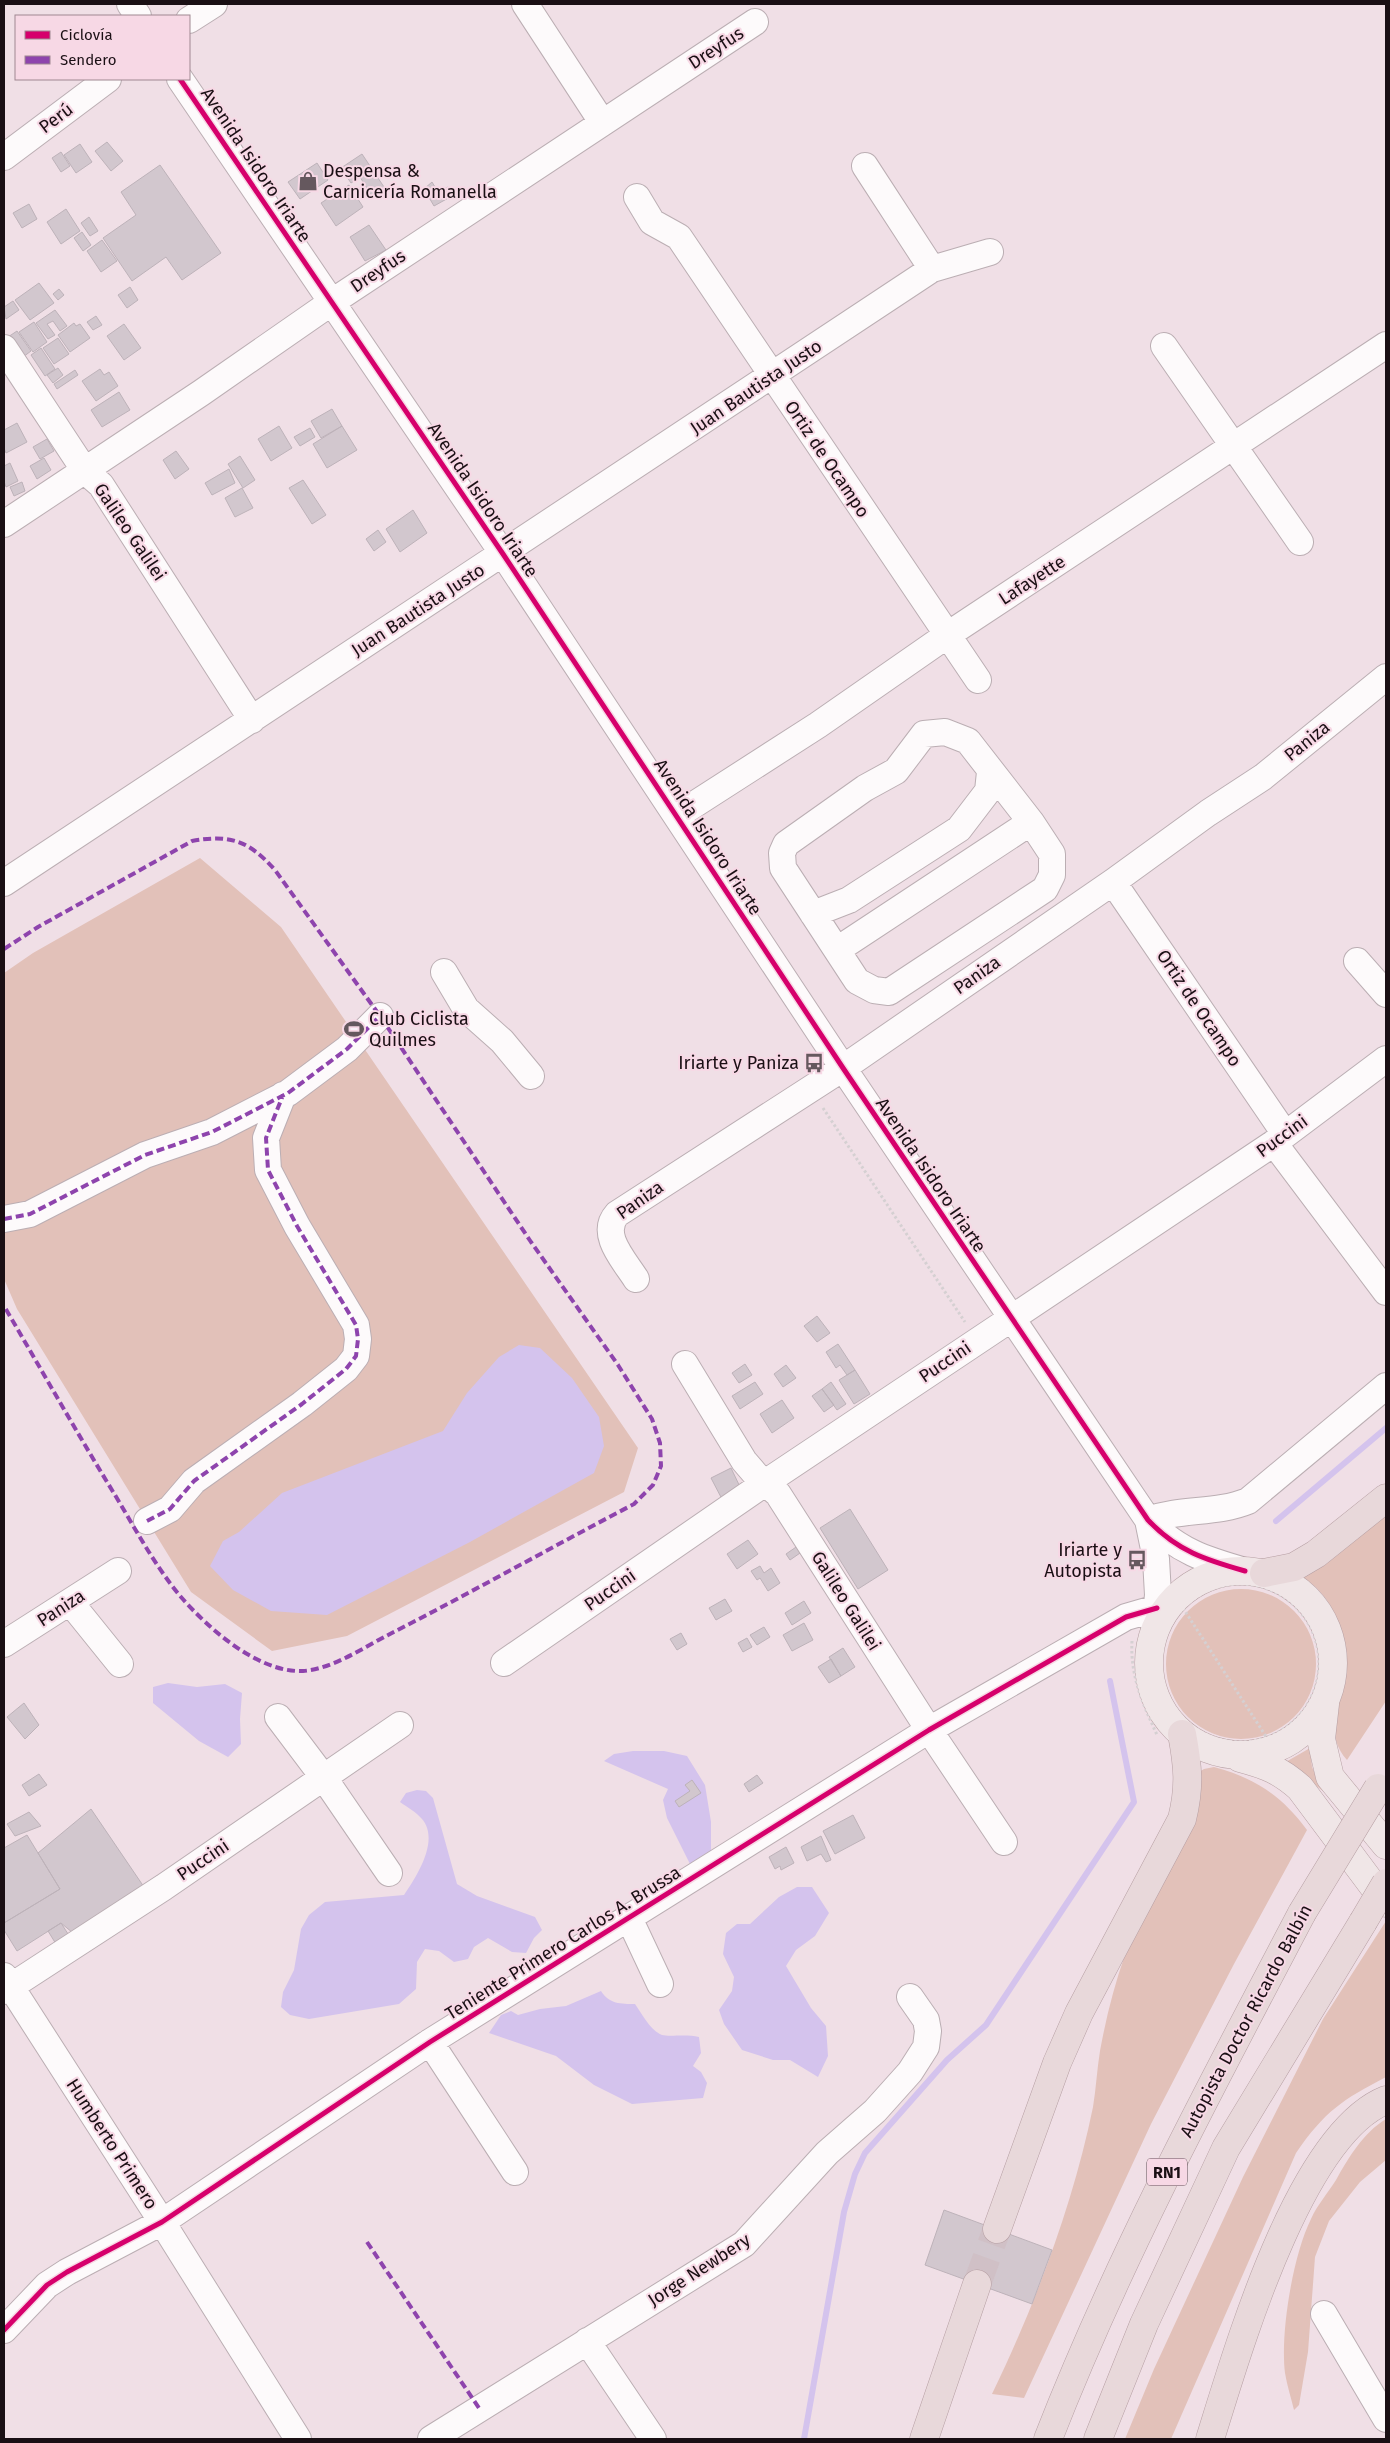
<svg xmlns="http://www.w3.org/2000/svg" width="1390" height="2443" font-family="'Fira Sans',sans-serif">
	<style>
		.green { fill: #e2c1b9 }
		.water { fill: #d4c3ed }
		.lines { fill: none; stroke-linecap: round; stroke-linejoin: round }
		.stream { stroke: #d4c3ed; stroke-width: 6 }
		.building { fill: #d2c7ce; stroke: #bdb2b9 }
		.highway-tunnel { stroke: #d0c0c6; stroke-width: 28; stroke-dasharray: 28 14; stroke-linecap: butt }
		.minor-casing { stroke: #bbaeb3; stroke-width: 28 }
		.major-casing { stroke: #b69fa3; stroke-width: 29 }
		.highway-casing { stroke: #b69fa3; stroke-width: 29 }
		.path { stroke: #d5d0d2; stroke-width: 3; stroke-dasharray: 2.5 2.5; stroke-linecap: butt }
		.minor { stroke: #fdfafb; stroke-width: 26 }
		.major { stroke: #f0e6e7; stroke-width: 28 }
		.highway { stroke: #e8d8da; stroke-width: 28 }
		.highway-bridge-casing { stroke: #b69fa3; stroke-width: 29; stroke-linecap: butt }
		.highway-bridge { stroke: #e8d8da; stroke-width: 28 }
		.quiet { stroke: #8e44ad; stroke-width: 4; stroke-dasharray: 8 4; stroke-linecap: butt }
		.cycleway-casing { stroke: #f7d8e5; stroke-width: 8 }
		.cycleway { stroke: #d6006c; stroke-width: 5 }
		.labels { text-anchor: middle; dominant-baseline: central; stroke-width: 4; stroke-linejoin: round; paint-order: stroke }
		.shield { fill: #f7d8e5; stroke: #5c4b53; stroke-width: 1 }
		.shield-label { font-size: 16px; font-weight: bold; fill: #1a0f14 }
		.street-label { font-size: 18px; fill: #1a0f14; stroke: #f7d8e5 }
		.poi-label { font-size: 18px; fill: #1a0f14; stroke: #f7d8e5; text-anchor: start }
	</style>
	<rect width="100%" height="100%" fill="#f0dfe6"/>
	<path class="green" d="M200 858 281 927 638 1448 624 1492 347 1636 272 1651 191 1592 17 1309 4 1279V973L33 953Z
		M1386 1512V1701L1347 1760C1323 1733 1339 1702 1344 1672 1349 1646 1339 1613 1321 1593 1316 1586 1307 1581 1300 1576Z
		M1166 1664a75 75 0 1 1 150 0a75 75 0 1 1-150 0Z
		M1310 1748 1312 1767 1323 1791 1292 1767 1284 1763Z
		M1214 1767C1255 1778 1282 1796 1307 1830L1234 1964 1151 2124 1024 2398 992 2394C1035 2305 1073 2205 1093 2107 1096 2089 1097 2069 1100 2051 1106 2018 1114 1986 1125 1955L1199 1772 1204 1769Z
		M1386 1921V2077C1342 2100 1325 2111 1296 2153L1171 2439H1125L1154 2369 1243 2177 1323 2019Z
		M1386 2119V2160L1360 2182 1329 2221 1315 2257 1308 2352 1299 2405 1294 2410C1291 2398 1287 2385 1285 2373 1280 2333 1293 2255 1311 2219 1317 2205 1328 2193 1336 2180 1349 2157 1363 2133 1386 2119Z"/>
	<path class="water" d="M519 1345 540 1348 572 1378 599 1417 604 1446 594 1473 470 1542 327 1615 271 1611 233 1590 210 1566 223 1541 239 1532 282 1493 443 1431 467 1393 499 1357Z
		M168 1683 197 1687 225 1684 242 1693 240 1719 241 1744 228 1757 199 1741 153 1703V1687Z
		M633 1751H664L687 1756 705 1785 711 1822V1852L691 1866 667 1818 663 1800 668 1789 604 1761 614 1754Z
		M417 1790 426 1791 433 1798 457 1884 477 1896 535 1917 542 1930 534 1938 526 1953 512 1952 488 1938 474 1947 468 1959 454 1962 439 1951 425 1949 417 1962 416 1989 399 2004 309 2019 290 2015 281 2007 283 1992 294 1970 301 1929 309 1915 325 1902 404 1895C417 1876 440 1840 422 1819 416 1812 407 1807 400 1802L406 1793Z
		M797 1887H812L829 1913 815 1936 796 1950 786 1966 811 2008 826 2026 828 2056 818 2077 790 2060H773L742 2050 724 2024 719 2010 732 1991 734 1977 723 1954 726 1933 737 1924H750L779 1897Z
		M601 1991C609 2004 621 2004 635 2004 642 2014 650 2030 662 2035 669 2037 687 2034 699 2037L701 2053 693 2066 701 2072 707 2083 703 2098 632 2104 594 2085 556 2056 489 2033 501 2015 511 2011 518 2015 540 2009 566 2006Z"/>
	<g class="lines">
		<path class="stream" d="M1276 1521 1386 1428
			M804 2439 844 2212 855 2174 865 2153 947 2060 986 2025 1134 1802 1110 1681"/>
	</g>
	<path class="building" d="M107 142 123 161 111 171 95 151Z
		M80 144 92 162 76 173 64 155Z
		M61 152 70 166 61 172 52 158Z
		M362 154 386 190 373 198 360 177 351 183 341 168Z
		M317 163 328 180 300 199 288 182Z
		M160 165 221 253 182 280 166 257 132 281 103 238 136 215 121 192Z
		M432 182 438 192 448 187 452 196 434 206 424 189Z
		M349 185 363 207 336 226 321 203Z
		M29 204 37 219 22 228 13 213Z
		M66 209 80 231 61 244 47 222Z
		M89 217 98 231 90 236 81 223Z
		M369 225 386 250 365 261 350 237Z
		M82 232 91 245 83 251 74 238Z
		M102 240 117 261 101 272 87 251Z
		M39 283 54 303 30 320 15 300Z
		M130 287 138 300 127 308 118 295Z
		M59 289 64 295 58 300 53 294Z
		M13 301 19 310 6 319 4 307Z
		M55 310 67 326 60 331 53 321 47 324 55 335 48 339 36 323Z
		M96 316 102 325 93 330 87 322Z
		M34 322 47 342 33 352 19 332Z
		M74 323 76 326 80 324 90 338 70 352 58 335Z
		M124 324 141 348 124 360 107 336Z
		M17 331 31 351 23 357 8 337Z
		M58 338 69 354 54 364 43 348Z
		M41 348 55 369 45 376 31 355Z
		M58 368 63 375 53 383 47 375Z
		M100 369 104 375 109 372 118 386 96 401 82 381Z
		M75 370 78 375 57 389 54 384Z
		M119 392 130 410 102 427 91 410Z
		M332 409 342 426 321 438 311 421Z
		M17 423 27 442 6 453 4 448V430Z
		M279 426 292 448 271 461 258 439Z
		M342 426 357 450 327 468 313 444Z
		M310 428 315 437 300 446 294 437Z
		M47 439 54 451 40 459 33 447Z
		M176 451 189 469 175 479 163 460Z
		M240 456 255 480 243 488 228 464Z
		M44 458 51 470 37 479 30 466Z
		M10 463 18 481 6 487 4 481V466Z
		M229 469 235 483 212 495 205 483Z
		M303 480 326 515 312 524 289 488Z
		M22 482 25 491 14 496 10 487Z
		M242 488 253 508 235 517 225 498Z
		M413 510 427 533 400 552 386 529Z
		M378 530 386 542 374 551 366 539Z
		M817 1316 830 1333 817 1342 804 1326Z
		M838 1344 855 1370 847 1375 840 1365 836 1368 826 1352Z
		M745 1364 752 1375 739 1383 732 1373Z
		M786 1365 796 1378 783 1387 774 1374Z
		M855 1370 870 1394 854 1404 839 1380Z
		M755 1382 763 1394 740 1409 732 1396Z
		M831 1382 846 1404 837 1410 822 1389Z
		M822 1389 834 1405 824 1412 812 1396Z
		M782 1400 794 1418 772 1433 760 1414Z
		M731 1468 742 1491 723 1501 711 1478Z
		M850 1509 888 1570 858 1589 820 1528Z
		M748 1540 758 1554 737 1569 727 1554Z
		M799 1545 803 1551 790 1560 786 1554Z
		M760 1566 764 1573 771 1568 780 1583 768 1591 760 1578 757 1580 751 1571Z
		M725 1599 732 1611 716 1620 709 1608Z
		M804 1601 811 1613 792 1625 785 1613Z
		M804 1623 813 1640 792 1651 783 1635Z
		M764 1627 770 1637 757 1645 750 1635Z
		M681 1633 687 1644 677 1650 670 1639Z
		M747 1638 752 1647 743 1652 738 1643Z
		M843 1648 855 1667 841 1676 829 1657Z
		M831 1659 841 1676 829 1683 818 1667Z
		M24 1703 39 1725 25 1739 7 1717Z
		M39 1774 47 1785 29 1796 22 1785Z
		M757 1775 763 1783 749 1792 744 1784Z
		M692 1780 701 1793 679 1807 675 1801 690 1791 685 1785Z
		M91 1809 144 1887 73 1933 61 1923 17 1951 4 1930V1923L60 1889 38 1853Z
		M29 1812 41 1826 15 1836 7 1824Z
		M853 1815 865 1838 835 1854 823 1831Z
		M27 1835 60 1889 4 1923V1848Z
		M821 1836 831 1860 826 1862 821 1854 807 1861 801 1847Z
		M786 1847 794 1863 781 1870 780 1866 775 1869 769 1857Z
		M61 1923 70 1937 56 1944 48 1931Z
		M944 2210 1052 2250 1032 2304 925 2265Z"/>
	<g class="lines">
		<path class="highway-tunnel" d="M977 2284 997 2229"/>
		<defs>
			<path id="minor" d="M130 4 138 16
				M525 4 602 122
				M189 20 214 4
				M180 79 503 554 843 1068 1148 1520C1177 1551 1206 1560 1245 1571
				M4 157 108 79
				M865 166 932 269
				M637 197 652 222 679 237 978 680
				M1164 346 1300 542
				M4 348 85 471 101 485 252 720
				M4 524 201 393 332 302 755 22
				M945 732 968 741 1031 822 1052 854V875L1045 889 889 992 874 990 857 981 783 868 782 853 786 844 865 788 896 771 924 734Z
				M678 815 818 725 946 636 1386 345
				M1113 882 1285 1134
				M4 883 932 269 990 252
				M813 914 849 900 959 829 988 791 990 772
				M837 950 1031 822
				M1357 961 1386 994
				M444 972 466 1009 502 1041 531 1076
				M1274 1143 1386 1292
				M4 1219 30 1214 145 1155 212 1132 288 1093 347 1049 380 1016
				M636 1279C624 1260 599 1234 617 1214L843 1068 1113 882 1208 813 1263 777 1386 677
				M685 1364 744 1461 756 1475 778 1494 929 1730 1004 1842
				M1148 1520C1182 1508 1216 1514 1248 1501L1386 1386
				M1148 1520 1156 1559 1158 1595 1154 1633
				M147 1521 170 1509 194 1481 302 1404 346 1369 356 1356 358 1339 356 1325 297 1226 268 1170 266 1138 283 1095
				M70 1602 120 1664
				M4 1644 118 1571
				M504 1663 765 1483 1274 1143 1386 1059
				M278 1717 324 1778 389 1873
				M629 1918 660 1984
				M4 1976 162 2222 298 2439
				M4 1991 164 1887 400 1725
				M430 2042 515 2172
				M1324 2314 1386 2419
				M4 2330 47 2285 67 2272 162 2222 430 2042 929 1730 1126 1617 1157 1608
				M587 2341 653 2439
				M431 2439 744 2244 827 2153 875 2111 910 2072 926 2047 928 2031 926 2020 910 1997"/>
			<path id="major" d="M1149 1663a92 92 0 1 1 184 0a92 92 0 1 1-184 0Z
				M1325 1704 1321 1739 1330 1777 1386 1845
				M1240 1758C1266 1765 1280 1770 1300 1788L1386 1903"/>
			<path id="highway" d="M1264 1573 1294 1567 1316 1554 1386 1498
				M997 2229 1057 2063 1079 2013 1182 1819C1190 1787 1188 1766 1182 1734
				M924 2439 977 2284
				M1048 2439C1119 2257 1211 2086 1302 1913
				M1098 2439 1144 2324 1226 2148 1363 1922
				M1210 2439C1237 2353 1299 2135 1386 2100"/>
		</defs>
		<use href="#minor" class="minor-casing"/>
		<use href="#major" class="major-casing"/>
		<use href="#highway" class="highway-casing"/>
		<path class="path" d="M823 1108 965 1322
			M1161 1663a79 79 0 1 1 158 0a79 79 0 1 1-158 0Z
			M1183 1608 1267 1738
			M1132 1641C1130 1676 1143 1704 1157 1735"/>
		<use href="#minor" class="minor"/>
		<use href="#major" class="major"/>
		<use href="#highway" class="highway"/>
		<defs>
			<path id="highway-bridge" d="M1302 1913 1378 1788
				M1363 1922 1386 1883"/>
		</defs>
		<use href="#highway-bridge" class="highway-bridge-casing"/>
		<use href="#highway-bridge" class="highway-bridge"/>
		<path class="quiet" d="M4 949 38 927 192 841C231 834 249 841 275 870L380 1016 531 1242 618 1365 652 1419 660 1443 661 1466 653 1485 634 1504C552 1547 472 1592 390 1634 364 1647 333 1669 303 1671 258 1673 208 1628 181 1597 155 1566 136 1530 115 1495 77 1433 41 1369 4 1306
			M4 1219 30 1214 145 1155 212 1132 288 1093 347 1049 380 1016
			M147 1521 170 1509 194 1481 302 1404 346 1369 356 1356 358 1339 356 1325 297 1226 268 1170 266 1138 283 1095
			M367 2242 479 2408"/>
		<defs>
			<path id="cycleway" d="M180 79 503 554 843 1068 1148 1520C1177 1551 1206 1560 1245 1571
				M4 2330 47 2285 67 2272 162 2222 430 2042 929 1730 1126 1617 1157 1608"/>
		</defs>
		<use href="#cycleway" class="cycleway-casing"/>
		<use href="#cycleway" class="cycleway"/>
	</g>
	<defs>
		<symbol id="shop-bare" viewBox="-9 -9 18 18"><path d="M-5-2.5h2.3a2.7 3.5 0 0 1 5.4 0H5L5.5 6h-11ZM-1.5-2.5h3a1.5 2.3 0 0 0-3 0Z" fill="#65585e" stroke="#f7d8e5" stroke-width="2.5" paint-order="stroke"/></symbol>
		<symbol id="stadium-bare" viewBox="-9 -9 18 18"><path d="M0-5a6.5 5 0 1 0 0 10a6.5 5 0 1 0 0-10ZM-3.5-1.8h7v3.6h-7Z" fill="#65585e" stroke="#f7d8e5" stroke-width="2.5" paint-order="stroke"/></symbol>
		<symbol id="bus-bare" viewBox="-9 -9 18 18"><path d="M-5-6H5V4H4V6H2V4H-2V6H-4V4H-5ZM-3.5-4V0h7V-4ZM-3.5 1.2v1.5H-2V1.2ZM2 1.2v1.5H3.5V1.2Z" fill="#65585e" stroke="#f7d8e5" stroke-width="2.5" paint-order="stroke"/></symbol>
	</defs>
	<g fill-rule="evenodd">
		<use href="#shop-bare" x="294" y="167" width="28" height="28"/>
		<use href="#stadium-bare" x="340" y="1015" width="28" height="28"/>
		<use href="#bus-bare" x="800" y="1049" width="28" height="28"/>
		<use href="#bus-bare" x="1123" y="1546" width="28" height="28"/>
	</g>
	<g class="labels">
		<rect class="shield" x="1147" y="2158.5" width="40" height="27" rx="4"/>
		<g class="shield-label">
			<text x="1167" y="2172">RN1</text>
		</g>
		<g class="street-label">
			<text transform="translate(716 48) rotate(-33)">Dreyfus</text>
			<text transform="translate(56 118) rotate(-37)">Perú</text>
			<text transform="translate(256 165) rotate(56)">Avenida Isidoro Iriarte</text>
			<text transform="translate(378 271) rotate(-34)">Dreyfus</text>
			<text transform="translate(756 387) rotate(-34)">Juan Bautista Justo</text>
			<text transform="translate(827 459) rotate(56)">Ortiz de Ocampo</text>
			<text transform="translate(483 500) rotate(56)">Avenida Isidoro Iriarte</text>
			<text transform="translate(130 532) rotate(56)">Galileo Galilei</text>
			<text transform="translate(1032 580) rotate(-33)">Lafayette</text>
			<text transform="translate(418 610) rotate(-33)">Juan Bautista Justo</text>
			<text transform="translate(1307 741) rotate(-39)">Paniza</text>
			<text transform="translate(708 837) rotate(57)">Avenida Isidoro Iriarte</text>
			<text transform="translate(977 975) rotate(-35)">Paniza</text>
			<text transform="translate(1199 1008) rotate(56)">Ortiz de Ocampo</text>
			<text transform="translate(1282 1136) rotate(-36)">Puccini</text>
			<text transform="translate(931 1175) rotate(56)">Avenida Isidoro Iriarte</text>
			<text transform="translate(640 1200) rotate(-35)">Paniza</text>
			<text transform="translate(945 1362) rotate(-34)">Puccini</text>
			<text transform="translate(610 1590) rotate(-35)">Puccini</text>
			<text transform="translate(846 1601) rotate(58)">Galileo Galilei</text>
			<text transform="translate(61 1608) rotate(-33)">Paniza</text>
			<text transform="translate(203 1860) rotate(-34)">Puccini</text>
			<text transform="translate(563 1943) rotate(-32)">Teniente Primero Carlos A. Brussa</text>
			<text transform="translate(1246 2021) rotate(-62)">Autopista Doctor Ricardo Balbín</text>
			<text transform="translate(112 2144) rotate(57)">Humberto Primero</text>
			<text transform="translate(699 2270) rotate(-33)">Jorge Newbery</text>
		</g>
		<g class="poi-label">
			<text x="323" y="171">Despensa &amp;<tspan x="323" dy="21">Carnicería Romanella</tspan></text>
			<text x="369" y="1019">Club Ciclista<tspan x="369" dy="21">Quilmes</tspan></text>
			<text x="799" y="1063" text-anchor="end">Iriarte y Paniza</text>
			<text x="1122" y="1550" text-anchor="end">Iriarte y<tspan x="1122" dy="21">Autopista</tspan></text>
		</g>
	</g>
	<rect width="1390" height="2443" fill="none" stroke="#1a0f14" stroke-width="10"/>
	<rect x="15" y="15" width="175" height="65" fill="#f7d8e5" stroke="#9f8891"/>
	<rect x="25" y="31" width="25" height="8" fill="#d6006c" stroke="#9f8891"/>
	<text x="60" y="40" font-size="15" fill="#1a0f14">Ciclovía</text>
	<rect x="25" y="56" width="25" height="8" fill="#8e44ad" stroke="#9f8891"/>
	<text x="60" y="65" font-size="15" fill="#1a0f14">Sendero</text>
</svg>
